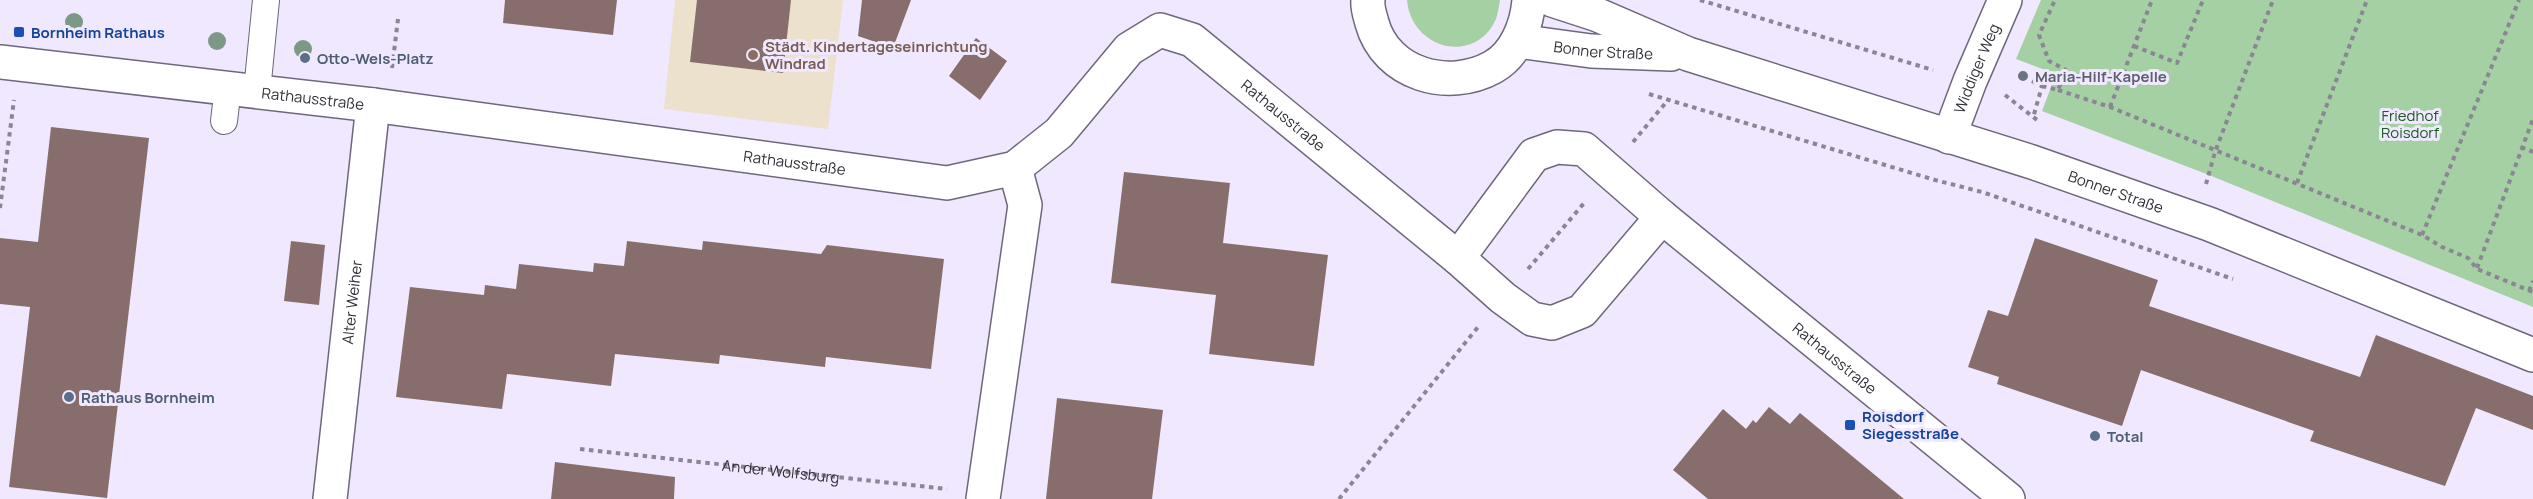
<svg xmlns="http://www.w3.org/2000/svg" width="2533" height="499" font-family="Manrope,sans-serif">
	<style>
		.education { fill: #ebe1cc }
		.green { fill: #a4d0a3 }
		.building { fill: #876e6d }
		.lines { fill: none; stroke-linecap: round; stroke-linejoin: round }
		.lane-casing { stroke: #6f677b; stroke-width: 28 }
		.street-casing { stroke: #6f677b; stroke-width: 36 }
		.secondary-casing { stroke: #6f677b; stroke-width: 36 }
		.path { stroke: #8b8594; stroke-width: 4; stroke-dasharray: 4.5 4.5; stroke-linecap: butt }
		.lane { stroke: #fff; stroke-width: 26 }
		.street { stroke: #fff; stroke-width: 33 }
		.secondary { stroke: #fff; stroke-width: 33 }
		.tree { fill: #7b9984 }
		.transit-dot { fill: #1a4fb4; stroke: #f0e8fe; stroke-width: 2 }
		.education-dot { fill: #8d6e63; stroke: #f0e8fe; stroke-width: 2 }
		.service-dot { fill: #5c6f8a; stroke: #f0e8fe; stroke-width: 2 }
		.worship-dot { fill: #6b7280; stroke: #f0e8fe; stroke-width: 2 }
		.labels { text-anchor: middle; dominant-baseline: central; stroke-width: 6; stroke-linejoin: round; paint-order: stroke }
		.transit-label { font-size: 15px; font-weight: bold; fill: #164399; stroke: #f0e8fe; text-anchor: start }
		.education-label { font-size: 15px; font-weight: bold; fill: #785e54; stroke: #f0e8fe; text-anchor: start }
		.street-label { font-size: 15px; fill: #332f38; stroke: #f0e8fe }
		.service-label { font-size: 15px; font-weight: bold; fill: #4e5e75; stroke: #f0e8fe; text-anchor: start }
		.worship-label { font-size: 15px; font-weight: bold; fill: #5b616d; stroke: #f0e8fe; text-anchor: start }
		.park-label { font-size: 15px; fill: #1b5921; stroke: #f0e8fe }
	</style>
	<rect width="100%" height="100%" fill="#f0e8fe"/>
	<path class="education" d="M675 0H843L828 129 664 109Z"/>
	<path class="green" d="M1407 0H1500C1499 6 1498 13 1496 19 1475 66 1411 49 1407 0Z
		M2041 0H2533V307L2209 175 2042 111 2056 74 2016 59Z"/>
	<path class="building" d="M505 0H617L613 35 503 23Z
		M697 0H791L783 73 690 62Z
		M862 0H911L893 48 858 36Z
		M976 38 1007 61 980 100 949 76Z
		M51 127 149 138 107 498 9 487 30 307 0 304V238L38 242Z
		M1124 172 1230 183 1223 243 1328 255 1314 366 1209 354 1216 295 1111 283Z
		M2035 238 2158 280 2149 306 2360 377 2376 335 2533 396V430L2476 408 2445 486 2310 441 2314 431 2141 370 2122 426 1997 384 1999 377 1968 367 1988 310 2008 316Z
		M291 241 325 245 319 305 284 301Z
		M627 241 702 250 703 241 821 254 827 245 944 259 931 369 826 357 825 367 720 355 719 364 615 354 611 386 507 374 502 409 396 397 410 287 484 295 485 285 516 289 519 264 593 272 594 263 624 266Z
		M1057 398 1163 410 1152 499H1046Z
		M1769 407 1790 424 1800 413 1904 499H1708L1673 470 1723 409 1746 429 1753 420 1756 423Z
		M555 462 675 477 674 499H551Z"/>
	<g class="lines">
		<defs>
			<path id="lane" d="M257 91 266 0
				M224 121 228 87"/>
			<g id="street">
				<path id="s2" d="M0 62 373 105 947 183 1015 168 1059 133 1129 49 1160 30 1192 40 1458 258 1503 298 1532 319 1552 323 1582 311 1662 217"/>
				<path id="s3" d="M1949 137 1970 81 2005 0"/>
				<path id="s4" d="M1458 258 1534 155 1557 147 1584 149 1662 217 2008 499"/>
				<path id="s5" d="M330 499 373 105"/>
				<path d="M983 499 1025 205 1015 168"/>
			</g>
			<g id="secondary">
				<path d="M1368 0C1367 8 1370 15 1372 23 1386 74 1448 92 1493 67 1516 54 1527 25 1529 0"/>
				<path id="s6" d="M1552 0 1598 15 1688 54 2032 162 2209 224 2533 355"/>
				<path id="s7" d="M1518 41 1591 51 1671 54"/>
			</g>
		</defs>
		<use href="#lane" class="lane-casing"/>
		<use href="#street" class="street-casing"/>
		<use href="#secondary" class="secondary-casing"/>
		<g class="path">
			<path d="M1700 0 1933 70"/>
			<path d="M2134 46 2177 63 2203 0"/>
			<path d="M392 68 398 19"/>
			<path d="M2032 81 2042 86 2033 118"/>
			<path d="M2042 86 2058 90 2066 70 2049 61 2039 35 2055 0"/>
			<path d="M2058 90 2110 107 2422 235 2442 247 2468 258 2477 269 2533 292"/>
			<path d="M1649 94 1935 180 1982 192 2233 279"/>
			<path d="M2005 95 2037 120"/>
			<path d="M2110 107 2152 0"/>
			<path d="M1633 142 1668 100"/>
			<path d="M2521 147 2533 152"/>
			<path d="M2297 183 2367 0"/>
			<path d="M2206 184 2215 152 2273 0"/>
			<path d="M0 208 14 100"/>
			<path d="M2422 235 2519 0"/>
			<path d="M2477 268 2533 119"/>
			<path d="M1528 269 1585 202"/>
			<path d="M2529 291 2533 281"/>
			<path id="s1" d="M580 449 947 489"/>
			<path d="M1339 499 1478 327"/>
		</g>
		<use href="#lane" class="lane"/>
		<use href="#street" class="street"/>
		<use href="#secondary" class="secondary"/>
	</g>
	<g class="tree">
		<circle cx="74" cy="22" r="9"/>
		<circle cx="217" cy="41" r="9"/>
		<circle cx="303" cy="49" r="9"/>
	</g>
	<g class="transit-dot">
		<rect x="13" y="26" width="12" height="12" rx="3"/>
		<rect x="1844" y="419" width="12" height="12" rx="3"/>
	</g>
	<circle class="education-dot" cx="753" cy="55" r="6"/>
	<g class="service-dot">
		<circle cx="305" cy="58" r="6"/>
		<circle cx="69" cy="397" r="6"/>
		<circle cx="2095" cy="436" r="6"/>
	</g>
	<circle class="worship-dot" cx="2023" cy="76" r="6"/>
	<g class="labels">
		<g class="transit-label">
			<text x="31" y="32">Bornheim Rathaus</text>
			<text x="1862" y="416">Roisdorf<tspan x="1862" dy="17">Siegesstraße</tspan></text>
		</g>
		<g class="education-label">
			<text x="765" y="46">Städt. Kindertageseinrichtung<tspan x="765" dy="17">Windrad</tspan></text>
		</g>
		<g class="street-label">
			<text stroke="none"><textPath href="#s7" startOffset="86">Bonner Straße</textPath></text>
			<text stroke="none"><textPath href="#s3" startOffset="74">Widdiger Weg</textPath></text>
			<text stroke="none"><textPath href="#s2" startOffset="315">Rathausstraße</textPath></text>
			<text stroke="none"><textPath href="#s2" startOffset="1378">Rathausstraße</textPath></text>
			<text stroke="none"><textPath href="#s2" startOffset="801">Rathausstraße</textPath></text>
			<text stroke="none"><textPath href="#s6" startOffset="596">Bonner Straße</textPath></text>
			<text stroke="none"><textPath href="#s5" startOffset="198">Alter Weiher</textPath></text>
			<text stroke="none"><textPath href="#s4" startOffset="506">Rathausstraße</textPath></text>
			<text stroke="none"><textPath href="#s1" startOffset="202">An der Wolfsburg</textPath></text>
		</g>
		<g class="service-label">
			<text x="317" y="58">Otto-Wels-Platz</text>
			<text x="81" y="397">Rathaus Bornheim</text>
			<text x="2107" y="436">Total</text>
		</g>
		<g class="worship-label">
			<text x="2035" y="76">Maria-Hilf-Kapelle</text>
		</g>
		<g class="park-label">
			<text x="2410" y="115">Friedhof<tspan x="2410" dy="17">Roisdorf</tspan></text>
		</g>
	</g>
</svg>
